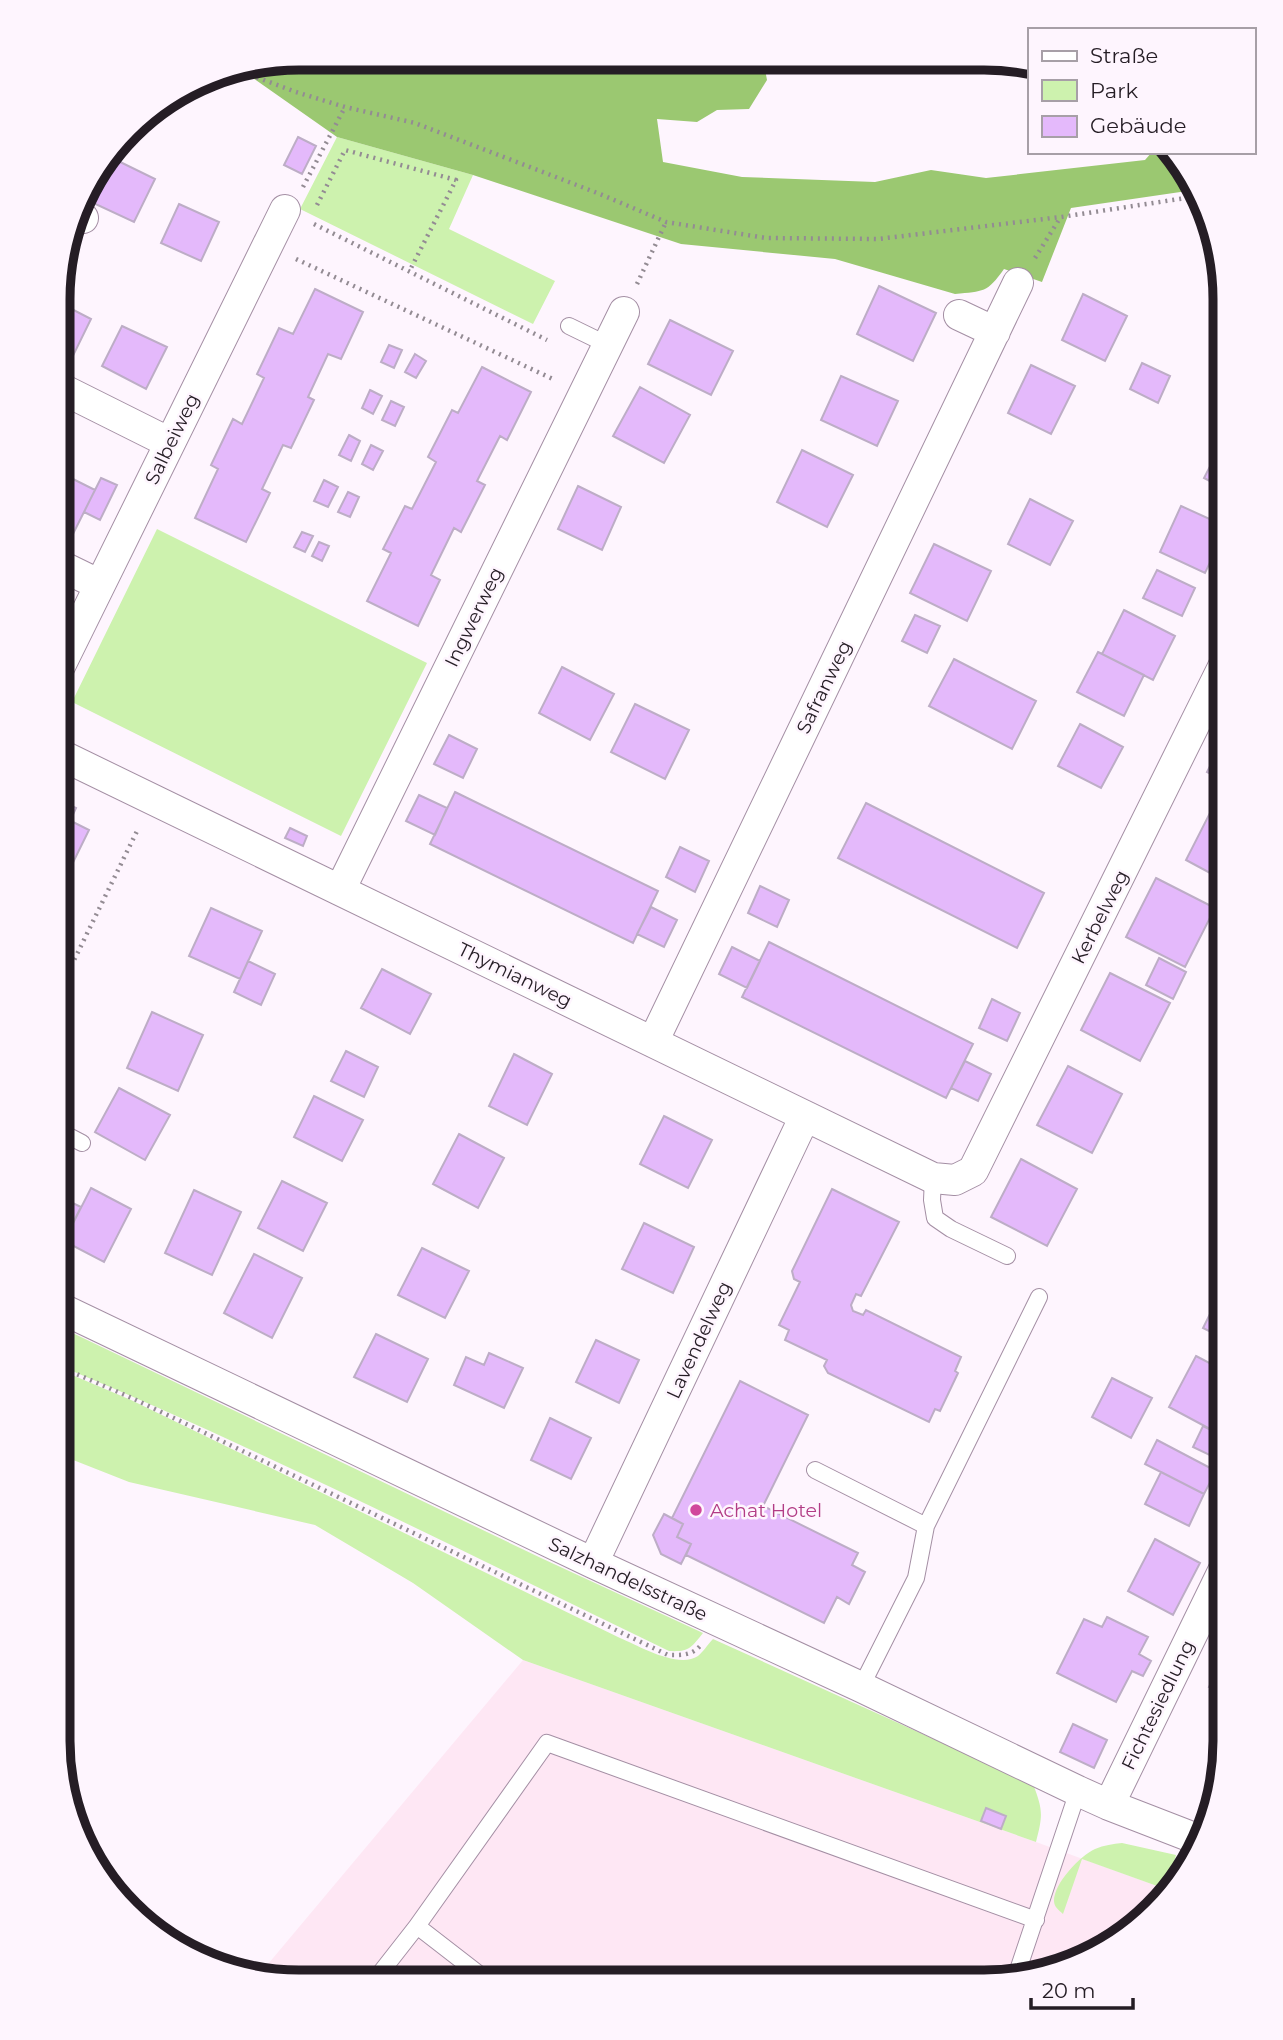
<svg xmlns="http://www.w3.org/2000/svg" width="1283" height="2040" font-family="Montserrat,sans-serif">
	<style>
		.commercial { fill: #fee7f4 }
		.green { fill: #cdf2ae }
		.forest { fill: #9bc871 }
		.lines { fill: none; stroke-linecap: round; stroke-linejoin: round }
		.stream { stroke: #3db0b6; stroke-width: 10 }
		.building { fill: #e4b9fb; stroke: #bdadc6; stroke-width: 2 }
		.lane-casing { stroke: #a48fa4; stroke-width: 18 }
		.street-casing { stroke: #a48fa4; stroke-width: 32 }
		.path { stroke: #938b93; stroke-width: 4.5; stroke-dasharray: 2 5; stroke-linecap: butt }
		.lane { stroke: #fff; stroke-width: 16 }
		.street { stroke: #fff; stroke-width: 30 }
		.hotel-dot { fill: #d1479c; stroke: #fef5fe; stroke-width: 2.5 }
		.labels { text-anchor: middle; dominant-baseline: central; stroke-width: 5; stroke-linejoin: round; paint-order: stroke }
		.street-label { font-size: 19px; fill: #251d25; stroke: #fef5fe }
		.hotel-label { font-size: 19px; fill: #b23c85; stroke: #fef5fe; text-anchor: start }
		.rim { fill: none; stroke: #251d25; stroke-width: 9 }
	</style>
	<rect width="100%" height="100%" fill="#fef5fe"/>
	<path class="commercial" d="M523 1660 1036 1842 1171 1891 1076 1964 985 1982 268 1980 258 1976Z"/>
	<path class="green" d="M337 137 473 175 449 229 555 281 533 324 300 209Z
		M157 529 427 663 341 836 72 702Z
		M58 1326 541 1558 703 1633C691 1648 689 1652 669 1651 467 1554 266 1451 58 1365Z
		M58 1369 131 1400 620 1638C639 1646 678 1669 698 1656 703 1652 708 1644 713 1639L1033 1784C1043 1810 1043 1815 1036 1842L523 1660 413 1583 315 1525 129 1482 58 1454Z
		M1122 1843 1176 1855 1173 1865 1187 1869 1176 1888 1171 1891 1082 1859 1063 1914C1059 1910 1054 1907 1054 1901 1054 1883 1080 1856 1095 1849 1104 1845 1113 1844 1122 1843Z"/>
	<path class="forest" d="M299 58H454L468 63 763 59 767 80 749 109 717 110 697 122 657 119 663 162 742 177 875 182 931 170 986 178 1145 160 1152 152H1165L1194 190 1071 208 1042 282 1004 269C987 293 984 291 955 294L835 259 681 244 473 175 337 137 240 69Z"/>
	<g class="lines">
		<path class="stream" d="M454 58 468 63 750 59"/>
	</g>
	<path class="building" d="M298 137 316 146 302 174 284 165Z
		M110 157 155 179 134 222 89 201Z
		M179 204 219 222 201 261 161 243Z
		M879 286 936 313 913 361 857 334Z
		M315 289 363 312 341 359 328 354 308 397 314 400 291 448 283 445 262 489 270 493 246 542 195 518 218 469 211 465 233 419 242 424 264 378 257 374 279 328 293 334Z
		M1083 294 1127 316 1105 361 1062 340Z
		M60 303 91 319 68 366 60 362Z
		M670 320 733 351 711 395 648 364Z
		M122 326 167 347 146 389 102 366Z
		M389 345 402 350 394 368 381 362Z
		M415 354 426 361 416 378 405 372Z
		M1142 363 1170 376 1158 403 1130 389Z
		M1031 365 1075 386 1051 434 1008 413Z
		M482 367 531 392 507 440 500 436 477 481 485 485 461 532 454 528 431 575 440 580 418 626 367 601 391 553 383 549 405 506 412 509 436 462 428 457 452 410 458 413Z
		M841 376 898 401 877 446 821 420Z
		M640 387 690 415 664 463 613 436Z
		M370 390 382 396 373 414 362 408Z
		M391 401 404 407 395 426 382 420Z
		M349 435 360 441 351 461 339 455Z
		M1222 443 1225 445V489L1204 478Z
		M371 445 383 451 373 470 362 464Z
		M802 450 853 475 827 527 777 502Z
		M59 472 95 490 69 542 59 537Z
		M101 478 117 485 100 520 84 512Z
		M324 480 338 487 328 507 314 501Z
		M578 486 621 507 602 550 558 529Z
		M348 492 359 497 350 517 338 512Z
		M1030 499 1073 521 1050 565 1008 544Z
		M1181 506 1225 526V531L1205 573 1160 552Z
		M302 532 313 536 305 552 294 547Z
		M319 542 329 546 322 561 312 556Z
		M934 544 991 571 967 621 910 593Z
		M1157 570 1195 588 1182 616 1143 598Z
		M1124 610 1175 636 1153 680 1102 654Z
		M915 615 940 626 927 653 902 641Z
		M1098 652 1144 675 1124 716 1077 692Z
		M954 659 1036 701 1012 749 929 706Z
		M562 667 614 694 590 740 539 713Z
		M635 704 689 730 665 779 611 752Z
		M1080 724 1123 747 1101 788 1058 766Z
		M449 735 477 749 463 778 434 764Z
		M1225 737V781L1207 772Z
		M455 792 658 891 633 943 430 844Z
		M419 795 447 808 435 835 406 821Z
		M59 800 76 808 70 821 59 815Z
		M866 803 1044 893 1017 948 838 858Z
		M1214 805 1225 811V881L1186 860Z
		M59 815 89 830 59 891Z
		M290 828 307 836 303 846 285 838Z
		M680 847 709 861 695 892 666 877Z
		M1156 878 1215 908 1185 967 1126 937Z
		M760 886 789 900 777 927 748 913Z
		M651 907 677 920 664 947 637 934Z
		M211 908 262 931 240 979 189 956Z
		M769 942 973 1044 946 1098 742 997Z
		M732 947 760 961 747 988 719 974Z
		M1159 958 1186 972 1173 999 1146 985Z
		M248 961 275 974 261 1005 234 992Z
		M382 969 431 994 410 1034 361 1008Z
		M1110 973 1170 1003 1140 1061 1081 1030Z
		M992 999 1020 1013 1007 1041 979 1028Z
		M152 1012 203 1035 178 1091 127 1068Z
		M346 1051 378 1067 364 1097 331 1081Z
		M514 1054 552 1074 527 1125 489 1106Z
		M965 1061 991 1074 978 1101 951 1088Z
		M1068 1066 1122 1094 1092 1153 1037 1125Z
		M119 1088 170 1115 145 1160 95 1132Z
		M314 1096 363 1120 342 1161 294 1137Z
		M664 1116 712 1140 688 1188 640 1164Z
		M459 1134 504 1158 478 1208 433 1184Z
		M1021 1159 1077 1189 1047 1246 991 1217Z
		M282 1181 327 1203 303 1251 258 1228Z
		M91 1188 131 1209 104 1262 64 1241Z
		M832 1189 899 1222 861 1296 856 1294 851 1305 853 1311 863 1315 866 1310 961 1357 955 1371 958 1373 940 1411 935 1409 929 1422 828 1373 824 1366 827 1360 785 1340 789 1330 779 1325 800 1282 794 1279 792 1271Z
		M194 1190 241 1212 212 1275 165 1253Z
		M58 1196 81 1207 66 1237 58 1233Z
		M644 1223 694 1247 673 1293 622 1269Z
		M422 1248 469 1271 445 1318 398 1295Z
		M1225 1249V1269L1217 1265Z
		M254 1254 302 1278 272 1338 224 1313Z
		M1225 1284V1339L1203 1328Z
		M376 1334 428 1359 407 1402 354 1377Z
		M596 1340 639 1360 619 1403 576 1382Z
		M489 1353 523 1368 504 1408 454 1385 466 1357 484 1365Z
		M1196 1356 1225 1371V1437L1169 1407Z
		M1112 1378 1152 1398 1131 1438 1092 1417Z
		M740 1381 808 1415 763 1506 858 1553 852 1565 865 1572 849 1604 837 1597 824 1623 686 1555 691 1544 677 1537 683 1524 672 1518Z
		M550 1418 591 1438 571 1479 531 1460Z
		M1203 1426 1225 1437V1449L1220 1460 1193 1447Z
		M1157 1440 1216 1471 1204 1494 1145 1464Z
		M1161 1472 1204 1494 1189 1526 1145 1504Z
		M664 1514 683 1524 677 1537 691 1544 681 1564 661 1554 653 1535Z
		M1155 1539 1200 1563 1173 1615 1128 1591Z
		M1107 1617 1148 1637 1139 1654 1151 1661 1143 1676 1132 1671 1116 1702 1057 1673 1084 1619 1102 1627Z
		M1224 1656 1225 1657V1694L1209 1687Z
		M1073 1724 1107 1740 1094 1768 1060 1752Z
		M986 1808 1006 1816 1001 1829 981 1821Z"/>
	<g class="lines">
		<defs>
			<path id="lane" d="M569 326 608 345
				M59 1131 82 1143
				M933 1178 932 1200 935 1218 951 1229 1007 1256
				M815 1470 926 1526
				M861 1687 916 1578 926 1526 1039 1297
				M1016 1976 1078 1791
				M374 1981 417 1926
				M488 1981 417 1926 547 1743 1036 1920"/>
			<path id="street" d="M76 214 83 218
				M959 315 995 332
				M60 388 170 443
				M59 565 100 585
				M59 668 285 210
				M59 754 933 1178 955 1180 973 1171 1225 663
				M340 890 624 312
				M653 1042 1018 283
				M58 1307 593 1563 861 1687 1078 1791 1109 1805 1202 1841
				M593 1563 805 1116
				M1109 1805 1225 1567"/>
		</defs>
		<use href="#lane" class="lane-casing"/>
		<use href="#street" class="street-casing"/>
		<path class="path" d="M237 70 296 92 345 107 415 123 600 194 666 222 766 238 878 239 1061 217 1199 196
			M303 187 345 107
			M317 205 345 150 456 180 409 272
			M314 224 547 340
			M1035 258 1060 218
			M296 259 555 380
			M637 284 666 222
			M59 991 138 829
			M58 1366 132 1398 668 1655C681 1655 691 1656 700 1646"/>
		<use href="#lane" class="lane"/>
		<use href="#street" class="street"/>
	</g>
	<circle class="hotel-dot" cx="696" cy="1510" r="7"/>
	<g class="labels">
		<g class="street-label">
			<text transform="translate(172 439) rotate(-64)">Salbeiweg</text>
			<text transform="translate(474 617) rotate(-64)">Ingwerweg</text>
			<text transform="translate(824 687) rotate(-64)">Safranweg</text>
			<text transform="translate(1100 917) rotate(-63)">Kerbelweg</text>
			<text transform="translate(515 975) rotate(26)">Thymianweg</text>
			<text transform="translate(699 1340) rotate(-65)">Lavendelweg</text>
			<text transform="translate(628 1579) rotate(25)">Salzhandelsstraße</text>
			<text transform="translate(1158 1705) rotate(-64)">Fichtesiedlung</text>
		</g>
		<g class="hotel-label">
			<text x="710" y="1510">Achat Hotel</text>
		</g>
	</g>
	<path d="M0 0H1283V2040H0ZM299 70H984A229 229 0 0 1 1213 299V1741A229 229 0 0 1 984 1970H299A229 229 0 0 1 70 1741V299A229 229 0 0 1 299 70Z" fill="#fef5fe" fill-rule="evenodd"/>
	<path class="rim" d="M299 70H984A229 229 0 0 1 1213 299V1741A229 229 0 0 1 984 1970H299A229 229 0 0 1 70 1741V299A229 229 0 0 1 299 70Z"/>
	<rect x="1028" y="28" width="228" height="126" fill="#fef5fe" stroke="#a79fa7" stroke-width="2"/>
	<rect x="1042" y="51" width="35" height="10" fill="#ffffff" stroke="#a79fa7" stroke-width="2"/>
	<text x="1090" y="63" font-size="21" fill="#251d25">Straße</text>
	<rect x="1042" y="80" width="35" height="21" fill="#cdf2ae" stroke="#a79fa7" stroke-width="2"/>
	<text x="1090" y="98" font-size="21" fill="#251d25">Park</text>
	<rect x="1042" y="116" width="35" height="21" fill="#e4b9fb" stroke="#a79fa7" stroke-width="2"/>
	<text x="1090" y="133" font-size="21" fill="#251d25">Gebäude</text>
	<path d="M1031 1998v10h102v-10" fill="none" stroke="#251d25" stroke-width="3.5"/>
	<text x="1042" y="1998" font-size="21" fill="#251d25" stroke="#fef5fe" stroke-width="5" paint-order="stroke">20 m</text>
</svg>
